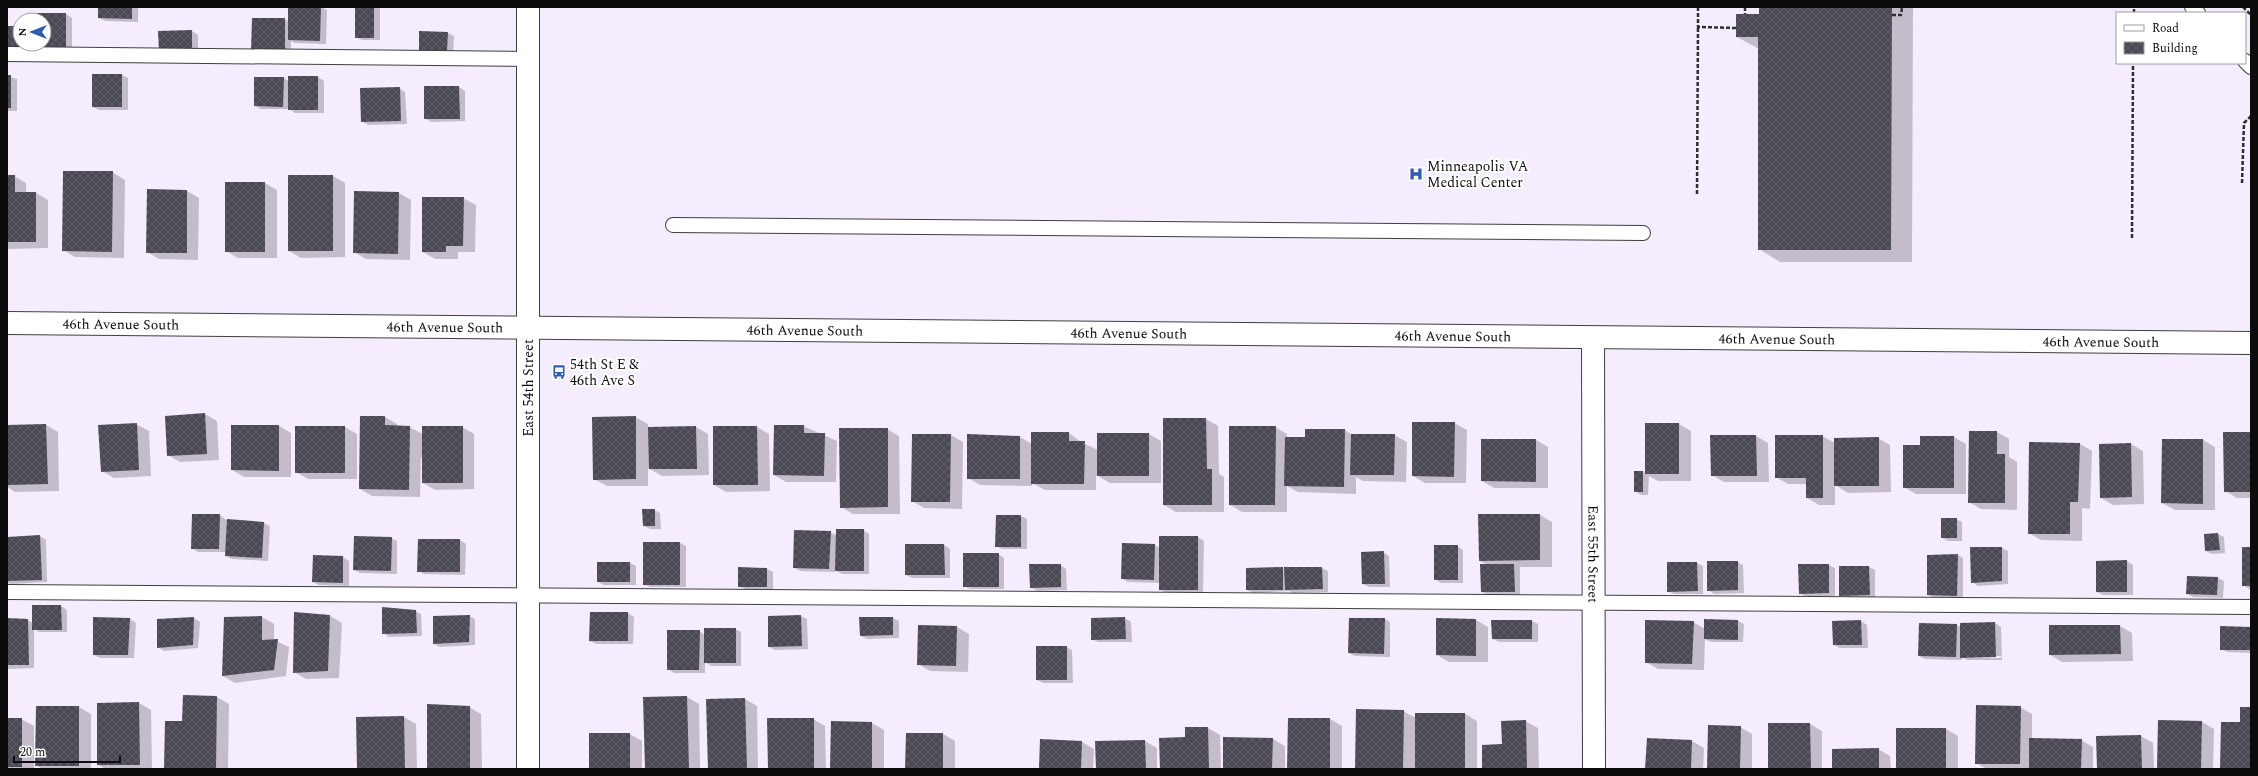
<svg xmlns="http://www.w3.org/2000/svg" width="2258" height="776" font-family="Spectral,serif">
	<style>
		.shadow { fill: #0003; fill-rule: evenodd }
		.building { fill: url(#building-cross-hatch) }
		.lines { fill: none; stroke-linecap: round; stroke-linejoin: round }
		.service-casing { stroke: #3f3f3f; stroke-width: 16 }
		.minor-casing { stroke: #3f3f3f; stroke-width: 24 }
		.tertiary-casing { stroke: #3f3f3f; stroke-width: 24 }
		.path { stroke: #2e2e2e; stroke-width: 2.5; stroke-dasharray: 4 2; stroke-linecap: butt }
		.service { stroke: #fff; stroke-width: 14 }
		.minor { stroke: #fff; stroke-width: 22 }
		.tertiary { stroke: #fff; stroke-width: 22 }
		.labels { text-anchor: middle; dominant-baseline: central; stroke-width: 4; stroke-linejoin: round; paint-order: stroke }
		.poi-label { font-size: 14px; fill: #0c0c0c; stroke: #fff; text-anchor: start }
		.street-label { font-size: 14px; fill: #0c0c0c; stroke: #fff }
	</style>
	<defs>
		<pattern id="building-cross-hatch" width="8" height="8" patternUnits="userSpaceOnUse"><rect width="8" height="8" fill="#4a4954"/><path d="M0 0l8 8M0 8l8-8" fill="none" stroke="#605f68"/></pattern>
	</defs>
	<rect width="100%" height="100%" fill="#f5ecfd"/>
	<path class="shadow" d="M99 7H138V22L105 21 99 18Z
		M289 7H322L327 10 326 44 295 43 291 41V55L258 54 285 19 289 22Z
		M356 7H380V40H362L356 37Z
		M1760 7H1913L1912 262H1780L1759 249V49L1737 37 1760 15Z
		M34 14H66L72 18V50H39L33 46V44H44V20H34Z
		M7 27H20V44H31V53H7Z
		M192 31 198 35V53H166Z
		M448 33 454 36 453 54 426 53 420 50Z
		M122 75 128 78V110H99L93 107Z
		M7 76 17 79V111H7Z
		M318 77 324 81V113H295L289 109H261L255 106 283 78 289 81Z
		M459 87 465 91V121L431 122 425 118Z
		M399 88 405 92 407 124 368 125 362 121Z
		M112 172 125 180 124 258 75 257 63 250Z
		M7 176H14L26 183V193H36L48 200V248L7 249Z
		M289 176H333L345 183V257L301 258 289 251Z
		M226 183H265L277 190V258H238L226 251Z
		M187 191 199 198 198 260 159 259 147 252Z
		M399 193 411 200 410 260 366 259 354 252Z
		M463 198 476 205 475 252H458V259H435L423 252Z
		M205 414 217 421 219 460 180 462 168 455Z
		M385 417 397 424V426L409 427 423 434 462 427 474 434V489L435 490 423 483V457H421L420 497 372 496 360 489Z
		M635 417 648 424V428L696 427 708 434 709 475 662 476 648 468V486H607L594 479Z
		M1164 419H1206L1218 426 1219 474 1224 477V512H1176L1164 505Z
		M1454 423 1467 430 1466 483H1425L1413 476Z
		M136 424 149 431 151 476 114 478 102 471Z
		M1646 424H1679L1691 431V481H1658L1649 476 1648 495H1641L1635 491 1643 472 1646 474Z
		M46 425 58 432 59 491 15 492 7 487V426Z
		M232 426H279L291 433V477H244L232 470Z
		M803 426 837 441 836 482H786L774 475Z
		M345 427 357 434V479H308L296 472Z
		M757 427 769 434 770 491 726 492 714 485Z
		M1275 427 1287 434V438H1306L1345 430 1352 435H1394L1407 442 1406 482 1363 481 1356 477V494L1298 492 1287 486V512H1242L1230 505Z
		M887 429 899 436 900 514H853L841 507Z
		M1997 432 2009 439V457L2017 462V510L1981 509 1969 502Z
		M1069 433 1081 442 1098 450 1149 434 1161 441V483H1110L1096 475V490H1045L1032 483V486L980 485 968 478 1020 437 1032 444Z
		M2251 433V498H2237L2225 491Z
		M951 435 963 442 962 509 924 508 912 501Z
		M1711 436H1756L1768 443 1769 482H1724L1712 475Z
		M1822 436 1835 443 1878 438 1890 445 1891 492 1848 493 1835 485V505H1819L1807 498V484H1788L1776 477Z
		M1954 437 1966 444V494H1916L1904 487 1921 446Z
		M1536 440 1548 447V488H1494L1482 481Z
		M2203 440 2215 447V510H2175L2162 503Z
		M2080 444 2092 451 2090 509 2082 508V541L2041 540 2029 533Z
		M2131 444 2143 451 2144 504 2113 505 2101 498Z
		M654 510 660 513 661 529H650L644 526Z
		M220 515 226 520 264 523 270 526 268 561 232 559 226 556V552H198L192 548Z
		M1540 515 1552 522V567H1520V595H1488L1482 592 1487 565 1480 561Z
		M1021 516 1027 519V549H1002L996 546Z
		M1956 519 1962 522V541H1948L1942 538Z
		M863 530 869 534V574H842L835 570V572L800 571 794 567 830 532 837 536Z
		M2218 534 2224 537 2225 553 2212 554 2206 551 2205 535Z
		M40 536 46 540 47 582 10 584 7 582V538Z
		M1198 537 1204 541 1203 593H1166L1160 589V583L1128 582 1122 578 1154 545 1160 548Z
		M391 538 397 541V574L360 573 354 570Z
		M460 540 466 544 465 575 424 574 418 571Z
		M644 543H680L686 546V587H650L644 584Z
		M944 545 950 549V578H912L906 575Z
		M1457 546 1463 550V583H1441L1435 579Z
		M2002 548 2008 551V584L1978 586 1972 582Z
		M2251 548V589H2249L2243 585Z
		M1383 552 1389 556 1390 587H1369L1363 584Z
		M998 554 1004 558V589H970L964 586Z
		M1958 555 1963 558V599L1934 598 1928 595Z
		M314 556 343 557 349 561V586L319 585 313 582Z
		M2127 561 2133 565V595H2103L2097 592Z
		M1737 562 1743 565 1744 593 1714 594 1708 590Z
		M630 563 636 566V585H604L598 582Z
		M1697 563 1703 566V594H1674L1668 591Z
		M1060 565 1066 569 1067 590 1037 591 1031 587Z
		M1829 565 1835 568V596L1806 597 1800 593Z
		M1869 567 1875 570V598L1846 599 1840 595Z
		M1282 568 1285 570 1322 568 1328 571V592L1292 593 1289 591 1253 593 1247 590Z
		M767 569 773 572V589H745L739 586Z
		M2218 578 2224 581 2223 598 2193 597 2187 594Z
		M61 606 67 610V632H39L34 629V668L7 669V619L28 620 33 623Z
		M415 611 421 614 422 636 389 637 383 633Z
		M628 613 634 617 633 644H596L590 641Z
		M330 616 342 623 339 678 306 679 294 672Z
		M469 616 475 619V645L440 647 434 644Z
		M801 616 807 619 808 649 775 650 769 647Z
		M262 617 274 624V640L289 647 286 676 235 683 223 676 225 618Z
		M194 618 200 622 198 648 164 651 158 647V620Z
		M893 618 899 621V638L867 639 861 636Z
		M1125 618 1131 622 1132 642H1098L1092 639V619Z
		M94 619H130L136 623 134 658H100L94 655Z
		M1385 619 1390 622V657L1355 656 1349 653Z
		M1437 619 1476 620 1488 627V662H1449L1437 655Z
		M1532 621 1538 624V642H1499L1493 639Z
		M1738 621 1744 624 1743 642H1711L1705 639 1704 670 1658 669 1646 662 1693 622 1705 629Z
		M1861 621 1867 625 1868 648H1840L1834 645 1833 622Z
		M1995 623 2001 627 2002 660H1967L1962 657V660L1925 659 1919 656 1956 625 1961 627V624ZM1966 656H2001V658H1966Z
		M919 626 957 627 969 634 968 672 930 671 918 664Z
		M2050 626H2120L2132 633 2133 661 2062 662 2050 655Z
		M2251 628V653L2227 652 2221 649Z
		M735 629 741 632V666H711L705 662V673H674L668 669 699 631 705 635Z
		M1066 647 1072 650 1073 683H1043L1037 680Z
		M217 697 229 704 228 769H165L183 722Z
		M687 697 699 704 700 769H646Z
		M745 699 757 706 758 769H709Z
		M139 703 151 710 152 769H106L98 765Z
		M79 707 91 714V769H42L36 765Z
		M469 707 481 714 482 769H428Z
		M2020 707 2032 714V739L2081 740 2093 747V769H1987L1976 763Z
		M1403 711 1416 718 1465 714 1477 721V769H1356Z
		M404 717 416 724 417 769H358Z
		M7 719H21L34 726V769H7Z
		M813 719 825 726 826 769H769Z
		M1330 719 1342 726V769H1288Z
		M1525 721 1538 728 1539 769H1483Z
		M832 722 872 723 884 730V769H831Z
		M2202 722 2214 729 2213 769H2158Z
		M1810 724 1822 731V769H1769Z
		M1740 727 1752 734V769H1708Z
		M1208 728 1220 735 1221 769H1161L1186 738Z
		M1946 729 1958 736V769H1897Z
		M630 734 642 741V769H590Z
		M907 734H943L955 741V769H906Z
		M2141 736 2153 743 2154 769H2098L2097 737Z
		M1224 738 1273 739 1285 746V769H1224Z
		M1145 741 1157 748V769H1097L1096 742Z
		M1692 741 1704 748 1703 769H1646Z
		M1082 742 1094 749 1093 769H1040Z
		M1878 749 1890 756 1891 769H1833Z"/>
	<path class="building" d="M98 7H132V19L98 18Z
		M288 7H321L320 41 288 40Z
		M355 7H374V38H355Z
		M1759 7H1892L1891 250H1758V37H1736V14H1759Z
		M33 13H66V47H32V44H44V20H33Z
		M252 18H285V52L251 51Z
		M7 26H20V44H25V50H7Z
		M192 30V50L159 51 158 31Z
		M419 31 448 32 447 51H419Z
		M92 74H122V107H92Z
		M7 75H11V108H7Z
		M288 76H318V110H288Z
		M254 77H284L283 107 254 106Z
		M424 86H459L460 119H424Z
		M400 87 401 121 361 122 360 88Z
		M63 171H113L112 252 62 251Z
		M7 175H15V192H36V242H7Z
		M288 175H333V251H288Z
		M225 182H265V252H225Z
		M147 189 187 190V253H146Z
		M354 191 399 192 398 254 353 253Z
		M422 197H464L463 246H446V252H422Z
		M205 413 207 454 167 456 165 416Z
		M360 416H385V425L410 426 409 490 359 489Z
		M636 416V479L593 480 592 417Z
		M1163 418H1206L1207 469H1212V505H1163Z
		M1412 422H1455L1454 477 1412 476Z
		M137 423 139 470 101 472 98 425Z
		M1645 423H1679V474H1645Z
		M46 424 48 484 7 485V425Z
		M231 425H279V471L231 470Z
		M774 425H804V433H825L824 476 773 475Z
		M295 426H345V473H295Z
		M422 426H463V483H422Z
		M696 426 697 469H649L648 427Z
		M713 426H757L758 485H713Z
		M1229 426H1276L1275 505H1229Z
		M839 428H888V507L840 508Z
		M1305 429H1345L1344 487 1284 486 1285 437H1305Z
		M1969 431H1997V454H2005V503H1968Z
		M1031 432H1069V441H1085L1084 484H1031Z
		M2223 432H2251V492H2224Z
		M1097 433H1149V476H1097Z
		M912 434H951L950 502H911Z
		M967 434 1020 436V479H967Z
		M1351 434H1395L1394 475H1350Z
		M1710 435H1756L1757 476H1711Z
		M1775 435H1823V498H1806V478H1775Z
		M1920 436H1954V488H1903V445H1920Z
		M1879 437V486H1834V438Z
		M1481 439H1536V482L1481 481Z
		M2162 439H2203V504L2161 503Z
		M2029 442 2080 443 2078 502H2070V534H2028Z
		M2131 443 2132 497 2100 498 2099 444Z
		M1634 471H1643V492H1634Z
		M642 509H655V526H643Z
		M192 514H220L219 549H191Z
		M1478 514H1540V560L1479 561Z
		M996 515H1021V547H995Z
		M1941 518H1957V538H1941Z
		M227 519 264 522 262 558 225 556Z
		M836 529H864V571H835Z
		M794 530 831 531 829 569 793 568Z
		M2218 533 2220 550 2205 551 2204 534Z
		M40 535 42 580 7 581V537Z
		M354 536 392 537 391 571 353 570Z
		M1159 536H1198V590H1159Z
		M418 539H460V572H417Z
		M643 542H680V585H643Z
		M1122 543 1155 544 1154 580 1121 579Z
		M905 544H944L945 575H905Z
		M1434 545H1458V580H1434Z
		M1970 547H2002V581L1971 583Z
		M2242 547H2251V586H2242Z
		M1384 551 1385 584H1362L1361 552Z
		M963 553H999V587H963Z
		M1958 554 1957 596 1927 595V555Z
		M313 555 343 556V583L312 582Z
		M2127 560V592H2096V561Z
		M1707 561H1738V590L1707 591Z
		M597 562H630V582H597Z
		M1667 562H1697L1698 591 1667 592Z
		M1029 564H1061V587L1030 588Z
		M1480 564H1514L1515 592H1481Z
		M1798 564H1829V593L1799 594Z
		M1839 566H1869L1870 595 1839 596Z
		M738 567 767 568V587H738Z
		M1283 567V590H1246V568Z
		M1284 567H1322L1323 589 1285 590Z
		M2187 576 2218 577 2217 595 2186 594Z
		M32 605H61L62 630H32Z
		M382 607 416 610 417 633 382 634Z
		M294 612 330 615 328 671 293 673Z
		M590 612H628V641H589Z
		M470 615 469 642 433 644V616Z
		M801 615 802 646 768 647V616Z
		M262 616V640L278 639 274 670 222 676 224 617Z
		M93 617 130 618 128 655H93Z
		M194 617 193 645 157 648V619Z
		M859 617H893V635L860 636Z
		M1125 617 1126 639 1091 640V618Z
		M7 618 28 619 29 665H7Z
		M1349 618H1385L1384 654 1348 653Z
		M1436 618 1476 619V656L1436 655Z
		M1704 619 1738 620V640L1704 639Z
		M1491 620H1532V639H1492Z
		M1645 620 1694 621 1692 664 1645 663Z
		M1861 620 1862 645H1833L1832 621Z
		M1995 622 1996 657 1960 658V623Z
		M1919 623 1957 624 1956 657 1918 656Z
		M918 625 957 626 956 666 917 665Z
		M2049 625H2120L2121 654 2049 655Z
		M2220 626 2251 627V650H2220Z
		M704 628H736V663H704Z
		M667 630H700L699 670H667Z
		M1036 646H1067V680H1036Z
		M183 695 217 696 216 769H164L165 721H182Z
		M687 696 689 769H645L643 697Z
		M745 698 747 769H708L706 699Z
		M139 702 140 765H97V703Z
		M427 704 470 706V769H427Z
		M1976 705 2021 706 2020 764H1975Z
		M36 706H79V766H35Z
		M2240 707H2251V769H2220L2221 722H2240Z
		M1356 709 1404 710 1403 769H1355Z
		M1415 713H1465V769H1415Z
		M404 716 405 769H357L356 717Z
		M7 718H22V767H7Z
		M767 718H814V769H768Z
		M1288 718H1330V769H1287Z
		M1526 720 1527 769H1482V745L1502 744 1501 721Z
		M2158 720 2202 721 2201 769H2157Z
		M831 721 872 722V769H830Z
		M1768 723H1810L1811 769H1768Z
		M1708 725 1741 726 1740 769H1707Z
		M1185 727H1208L1209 769H1160L1159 738 1185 737Z
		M1896 728H1946V769H1896Z
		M589 733H630V769H589Z
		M906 733H943V769H905Z
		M2141 735 2142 769H2097L2096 736Z
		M1223 737 1273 738 1272 769H1223Z
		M1647 738 1692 740 1691 769H1645Z
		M2029 738 2082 739 2081 769H2029Z
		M1040 739 1082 741 1081 769H1039Z
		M1145 740 1146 769H1096L1095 741Z
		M1879 748V769H1832V749Z"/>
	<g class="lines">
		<defs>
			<path id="service" d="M2192 7 2198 13
				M7 54 528 59
				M2245 61 2251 67
				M673 225 1643 233
				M7 592 2251 607"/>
			<g id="minor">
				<path id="s1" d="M7 323 2251 343"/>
				<path id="s2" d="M1593 338 1594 769"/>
			</g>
			<path id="tertiary" d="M528 769V7"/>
		</defs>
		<use href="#service" class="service-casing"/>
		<use href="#minor" class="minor-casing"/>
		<use href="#tertiary" class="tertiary-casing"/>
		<path class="path" d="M1698 7V27L1736 28
			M1745 7V14
			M2243 7 2251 15
			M2134 13V7
			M1892 15H1901L1902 7
			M2242 183 2244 123 2251 116
			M1697 194 1698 27
			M2132 238 2133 63"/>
		<use href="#service" class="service"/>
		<use href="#minor" class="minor"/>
		<use href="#tertiary" class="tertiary"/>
	</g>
	<defs>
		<symbol id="hospital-bare" viewBox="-9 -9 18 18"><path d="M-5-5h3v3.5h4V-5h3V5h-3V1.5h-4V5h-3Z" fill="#305cb0" stroke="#fff" stroke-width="2.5" paint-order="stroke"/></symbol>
		<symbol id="bus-bare" viewBox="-9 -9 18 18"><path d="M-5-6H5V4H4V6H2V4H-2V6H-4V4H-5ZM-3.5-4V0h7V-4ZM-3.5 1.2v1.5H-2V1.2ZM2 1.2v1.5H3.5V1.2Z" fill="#305cb0" stroke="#fff" stroke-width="2.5" paint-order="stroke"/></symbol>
	</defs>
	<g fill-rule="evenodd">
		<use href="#hospital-bare" x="1406" y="164" width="20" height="20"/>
		<use href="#bus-bare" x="549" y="362" width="20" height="20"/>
	</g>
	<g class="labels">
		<g class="poi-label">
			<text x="1427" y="166">Minneapolis VA<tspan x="1427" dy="16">Medical Center</tspan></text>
			<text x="570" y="364">54th St E &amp;<tspan x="570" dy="16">46th Ave S</tspan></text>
		</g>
		<g class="street-label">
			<text stroke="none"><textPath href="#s1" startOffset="114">46th Avenue South</textPath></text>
			<text stroke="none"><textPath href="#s1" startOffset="438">46th Avenue South</textPath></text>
			<text stroke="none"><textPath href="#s1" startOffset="798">46th Avenue South</textPath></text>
			<text stroke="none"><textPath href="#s1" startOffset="1122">46th Avenue South</textPath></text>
			<text stroke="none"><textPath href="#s1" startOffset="1446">46th Avenue South</textPath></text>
			<text stroke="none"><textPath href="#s1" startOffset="1770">46th Avenue South</textPath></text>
			<text stroke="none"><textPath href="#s1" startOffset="2094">46th Avenue South</textPath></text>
			<text transform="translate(528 388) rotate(-90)">East 54th Street</text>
			<text stroke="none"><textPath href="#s2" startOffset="216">East 55th Street</textPath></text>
		</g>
	</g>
	<rect width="2258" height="776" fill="none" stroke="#0c0c0c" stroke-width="16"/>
	<rect x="2116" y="12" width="130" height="52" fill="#ffffff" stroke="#9e9e9e"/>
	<rect x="2124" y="25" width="20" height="6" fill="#ffffff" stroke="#9e9e9e"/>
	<text x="2152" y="32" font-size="12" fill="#0c0c0c">Road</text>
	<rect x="2124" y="42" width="20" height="12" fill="url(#building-cross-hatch)" stroke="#9e9e9e"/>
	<text x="2152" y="52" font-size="12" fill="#0c0c0c">Building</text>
	<g transform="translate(32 32) rotate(270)"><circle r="19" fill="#ffffff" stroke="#9e9e9e"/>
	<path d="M0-3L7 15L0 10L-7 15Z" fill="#305cb0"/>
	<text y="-6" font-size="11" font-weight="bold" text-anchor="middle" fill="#0c0c0c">N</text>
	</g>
	<path d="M14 756v6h106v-6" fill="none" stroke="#0c0c0c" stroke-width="2"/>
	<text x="20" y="756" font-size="12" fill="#0c0c0c" stroke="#ffffff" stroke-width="3" paint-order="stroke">20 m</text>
</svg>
